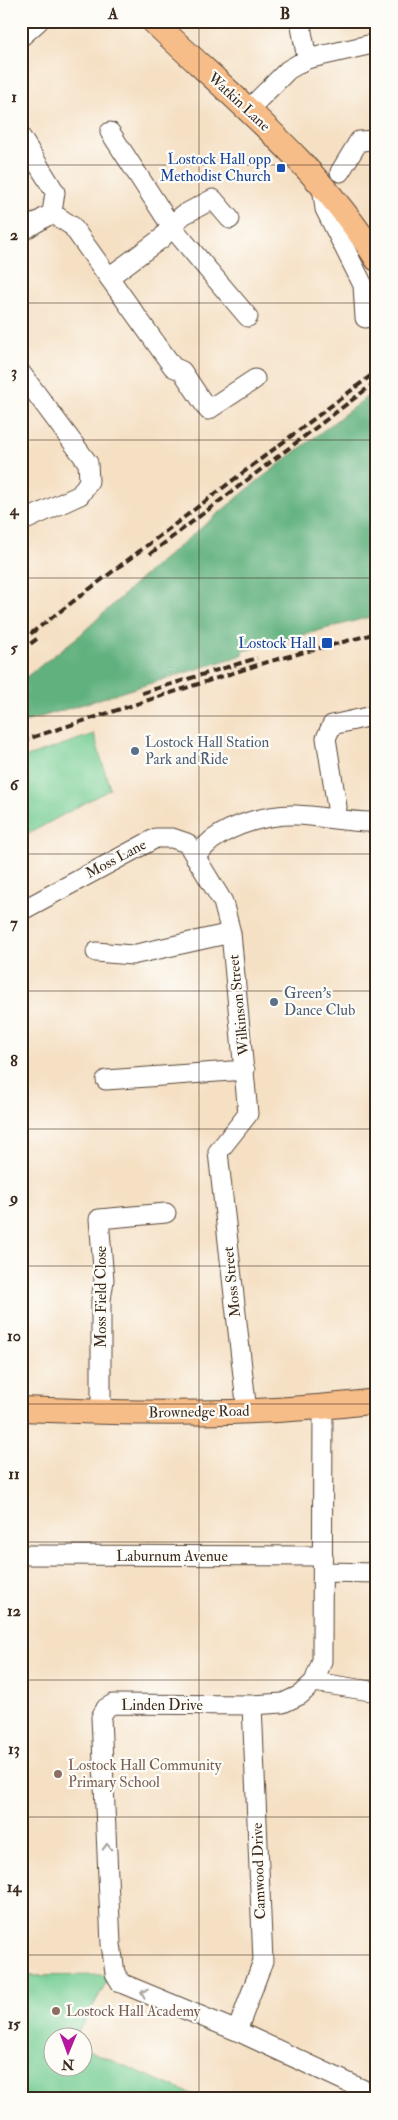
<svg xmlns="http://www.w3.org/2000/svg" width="398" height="2120" font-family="'IM FELL Double Pica',serif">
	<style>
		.green { fill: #77ce94; stroke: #597c59 }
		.forest { fill: #61b17e; stroke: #4e6e4e }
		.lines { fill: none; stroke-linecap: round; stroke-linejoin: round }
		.minor-casing { stroke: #574537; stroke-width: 21 }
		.major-casing { stroke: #574537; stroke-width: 26 }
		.minor { stroke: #fff; stroke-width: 19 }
		.major { stroke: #f7bd88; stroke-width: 24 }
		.rail { stroke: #3b2a1e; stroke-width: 4; stroke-dasharray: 8 4; stroke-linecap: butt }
		.oneway { stroke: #a79f9a }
		.grid { fill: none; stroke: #3b2a1e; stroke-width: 1; stroke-opacity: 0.55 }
		.transit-dot { fill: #1a4fb4; stroke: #fdfcf7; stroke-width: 2 }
		.service-dot { fill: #5c6f8a; stroke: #fdfcf7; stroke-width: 2 }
		.education-dot { fill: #8d6e63; stroke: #fdfcf7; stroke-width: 2 }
		.labels { text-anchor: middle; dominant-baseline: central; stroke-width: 4.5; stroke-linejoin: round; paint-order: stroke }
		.street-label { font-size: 15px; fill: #3b2a1e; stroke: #fdfcf7 }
		.transit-label { font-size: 15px; fill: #164399; stroke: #fdfcf7; text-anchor: end }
		.service-label { font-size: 15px; fill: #4e5e75; stroke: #fdfcf7; text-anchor: start }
		.education-label { font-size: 15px; fill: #785e54; stroke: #fdfcf7; text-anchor: start }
		.neatline { fill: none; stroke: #3b2a1e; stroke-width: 2 }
		.grid-label { font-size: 16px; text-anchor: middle; font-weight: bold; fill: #3b2a1e }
	</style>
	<rect width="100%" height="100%" fill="#fdfcf7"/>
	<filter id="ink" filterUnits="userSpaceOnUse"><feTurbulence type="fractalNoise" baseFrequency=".02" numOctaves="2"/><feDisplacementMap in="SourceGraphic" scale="10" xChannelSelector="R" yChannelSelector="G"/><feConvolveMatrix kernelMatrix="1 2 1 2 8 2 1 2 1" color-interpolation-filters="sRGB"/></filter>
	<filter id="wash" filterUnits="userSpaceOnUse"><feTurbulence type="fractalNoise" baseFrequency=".0096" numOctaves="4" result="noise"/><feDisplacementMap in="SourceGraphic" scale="20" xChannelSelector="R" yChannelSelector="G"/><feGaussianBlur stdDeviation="1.12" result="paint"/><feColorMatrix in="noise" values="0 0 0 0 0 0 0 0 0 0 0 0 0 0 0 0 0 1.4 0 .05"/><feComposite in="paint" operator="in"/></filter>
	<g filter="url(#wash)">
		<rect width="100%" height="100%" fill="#f5e0c4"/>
		<path class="green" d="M94 734 110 789 21 838V759Z
			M106 1975V1984L75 2037 52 2038V2068H82L83 2048 203 2099H21V1976Z"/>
		<path class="forest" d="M377 389V615L243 651V655L21 723V681L80 635 148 572 255 483Z"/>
	</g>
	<g filter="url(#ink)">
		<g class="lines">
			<defs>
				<path id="minor" d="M300 21 307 59
					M21 37 39 21
					M248 110 288 70 307 59 377 43
					M110 132 171 226 248 317
					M21 137 55 192 52 213 21 232
					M340 172 359 141 377 140
					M322 186 325 209 363 285 365 318
					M52 213 72 226 173 367 182 371 208 410 255 379
					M109 277 162 238 171 226 183 215 213 199 230 219
					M21 373 88 463 89 481 80 495 21 522
					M335 819 337 807 326 738 332 725 377 715
					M195 857C200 851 206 845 212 840 234 824 268 814 296 815 323 816 350 823 377 822
					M21 911 156 838H172L187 843 223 902 231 933 248 1114 218 1152 247 1412
					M96 952 132 955 231 933
					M106 1080 245 1070
					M323 1408 322 1661 314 1682 300 1695 283 1703 252 1705 113 1704 106 1708 101 1717 111 1944 115 1973 121 1983 237 2031 377 2096
					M101 1412V1300L104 1280 99 1219 166 1213
					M21 1555 323 1556
					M324 1572 377 1573
					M314 1682 377 1692
					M237 2031 263 1961 252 1705"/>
				<path id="major" d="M153 21C231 96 319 166 377 259
					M21 1409C140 1414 258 1416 377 1401"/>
			</defs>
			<use href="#minor" class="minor-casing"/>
			<use href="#major" class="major-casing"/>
			<use href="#minor" class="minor"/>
			<use href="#major" class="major"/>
			<path class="rail" d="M150 554 377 381
				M21 641 377 371
				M21 651 38 638
				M142 693 257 658
				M21 741 267 662 377 633"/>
		</g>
		<defs><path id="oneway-chevron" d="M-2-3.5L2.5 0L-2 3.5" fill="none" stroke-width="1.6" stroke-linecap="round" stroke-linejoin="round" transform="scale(1.25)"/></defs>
		<g class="oneway">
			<use href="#oneway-chevron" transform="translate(107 1847) rotate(-92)"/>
			<use href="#oneway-chevron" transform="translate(144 1993) rotate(-158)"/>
		</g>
	</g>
	<path class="grid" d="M199 21V2099M21 165H377M21 303H377M21 440H377M21 578H377M21 716H377M21 854H377M21 991H377M21 1129H377M21 1266H377M21 1404H377M21 1542H377M21 1680H377M21 1817H377M21 1955H377"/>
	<g class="transit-dot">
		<rect x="276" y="163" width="10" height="10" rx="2.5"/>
		<rect x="321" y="637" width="12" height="12" rx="2.5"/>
	</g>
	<g class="service-dot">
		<circle cx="135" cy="751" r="5"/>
		<circle cx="274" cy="1002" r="5"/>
	</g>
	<g class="education-dot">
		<circle cx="58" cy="1774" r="5"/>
		<circle cx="56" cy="2011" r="5"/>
	</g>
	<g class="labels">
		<g class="street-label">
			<text transform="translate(239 102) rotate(43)">Watkin Lane</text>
			<text transform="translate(116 859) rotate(-28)">Moss Lane</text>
			<text transform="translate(239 1005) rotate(-96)">Wilkinson Street</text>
			<text transform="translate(232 1282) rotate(-96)">Moss Street</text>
			<text transform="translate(101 1297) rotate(-90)">Moss Field Close</text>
			<text transform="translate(199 1412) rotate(-1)">Brownedge Road</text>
			<text x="172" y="1556">Laburnum Avenue</text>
			<text x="162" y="1705">Linden Drive</text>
			<text transform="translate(259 1871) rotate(-92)">Camwood Drive</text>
		</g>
		<g class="transit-label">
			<text x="271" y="159">Lostock Hall opp<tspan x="271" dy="17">Methodist Church</tspan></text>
			<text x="316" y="643">Lostock Hall</text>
		</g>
		<g class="service-label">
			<text x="145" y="742">Lostock Hall Station<tspan x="145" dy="17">Park and Ride</tspan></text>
			<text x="284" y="993">Green's<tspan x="284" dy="17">Dance Club</tspan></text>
		</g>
		<g class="education-label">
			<text x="68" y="1765">Lostock Hall Community<tspan x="68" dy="17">Primary School</tspan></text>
			<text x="66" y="2011">Lostock Hall Academy</text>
		</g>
	</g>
	<rect width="398" height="2120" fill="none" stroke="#fdfcf7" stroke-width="55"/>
	<g transform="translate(68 2052) rotate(181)"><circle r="24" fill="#fdfcf7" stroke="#afa8a0"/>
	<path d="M0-4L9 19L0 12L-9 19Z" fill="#b5179e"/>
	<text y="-8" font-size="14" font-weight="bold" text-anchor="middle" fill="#3b2a1e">N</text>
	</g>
	<rect x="28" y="28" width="342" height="2064" class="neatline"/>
	<g class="grid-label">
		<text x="113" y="19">A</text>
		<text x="285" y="19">B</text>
		<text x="14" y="102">1</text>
		<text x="14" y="240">2</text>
		<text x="14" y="377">3</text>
		<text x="14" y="515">4</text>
		<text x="14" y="653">5</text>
		<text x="14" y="790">6</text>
		<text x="14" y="928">7</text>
		<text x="14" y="1066">8</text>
		<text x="14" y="1203">9</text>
		<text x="14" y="1341">10</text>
		<text x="14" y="1479">11</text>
		<text x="14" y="1616">12</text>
		<text x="14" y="1754">13</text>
		<text x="14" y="1892">14</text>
		<text x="14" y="2029">15</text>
	</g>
</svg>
